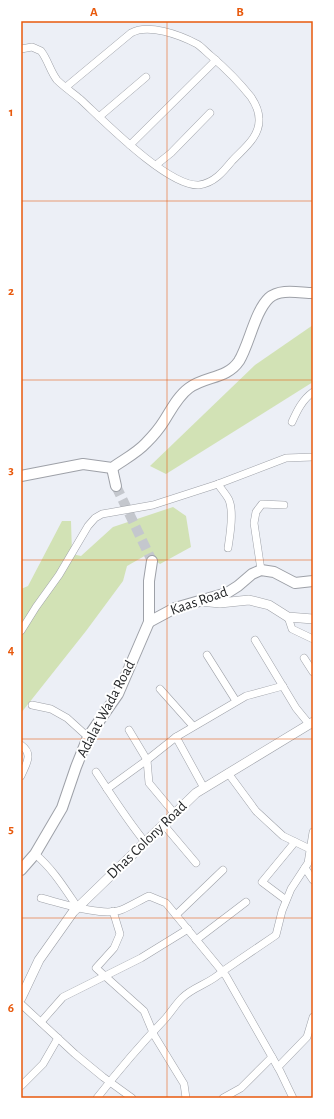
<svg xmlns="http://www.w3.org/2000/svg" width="334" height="1119" font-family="'Alegreya Sans',sans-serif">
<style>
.green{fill:#d2e2b5}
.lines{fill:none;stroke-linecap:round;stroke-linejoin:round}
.secondary-tunnel{stroke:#c4c7cd;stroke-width:10;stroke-dasharray:10 5;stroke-linecap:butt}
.minor-casing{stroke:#9ea1a8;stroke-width:8}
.tertiary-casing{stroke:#9ea1a8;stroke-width:10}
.secondary-casing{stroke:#9ea1a8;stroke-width:12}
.minor{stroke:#fff;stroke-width:7}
.tertiary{stroke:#fff;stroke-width:9}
.secondary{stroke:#fff;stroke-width:10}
.grid{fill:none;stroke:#e8590c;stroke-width:1;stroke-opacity:0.55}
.labels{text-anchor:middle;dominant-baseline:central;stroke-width:4;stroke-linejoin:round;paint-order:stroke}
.street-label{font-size:15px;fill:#252729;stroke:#fff}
.neatline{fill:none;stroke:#e8590c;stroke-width:1.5}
.grid-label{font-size:13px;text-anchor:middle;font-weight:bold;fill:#e8590c}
</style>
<rect width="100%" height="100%" fill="#eceff6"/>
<g class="green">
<polygon points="313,325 313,382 166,474 150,466 255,365"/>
<polygon points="173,507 186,516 191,547 160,564 148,554 127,566 123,581 86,631 21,713 21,589 28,586 62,521 71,521 72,554 81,556 113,527"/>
</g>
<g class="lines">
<polyline class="secondary-tunnel" points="116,486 152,561"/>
<defs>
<g id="minor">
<path d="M21,49L32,47L41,51C48,60 50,71 57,80C64,87 73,93 80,99C103,120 168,187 199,185C214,183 223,172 232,161C243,149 260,137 259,119C259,112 255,103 251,97C239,82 225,68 211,56C206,52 202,47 197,44C180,35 148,23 131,33L66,87"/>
<polyline points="99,117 146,77"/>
<polyline points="130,145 216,60"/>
<polyline points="156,165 171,153 210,113"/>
<path d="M292,422C297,411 302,400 313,392"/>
<path d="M218,484C221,489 226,494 229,500C234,512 230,535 228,548"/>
<polyline points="261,570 254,523 256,512 262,504 284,505"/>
<polyline points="288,617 292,629 313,639"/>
<polyline points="21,631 36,607 59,575 88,526 95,518 102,514 153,505 218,484 286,458 313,457"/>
<polyline points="255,640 296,708 309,724"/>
<polyline points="207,655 236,701"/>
<polyline points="304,658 313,672"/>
<polyline points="160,689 193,726"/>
<polyline points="32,705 51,709 67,718 88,737"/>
<polyline points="129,730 147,760 149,783 174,813"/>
<path d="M21,745C34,754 26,764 21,776"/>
<path d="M96,772C112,796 127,820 145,842"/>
<polyline points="228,773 256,811 283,836 310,849"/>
<polyline points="204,788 176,737 246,696 283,686"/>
<polyline points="107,789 147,760 176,737"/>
<polyline points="163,824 196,863"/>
<path d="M35,854C53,869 65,889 78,908"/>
<polyline points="305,868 313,880"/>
<path d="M41,898C61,903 102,917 121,910C131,906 140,900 149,896L166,903L226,976L280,1071L293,1098"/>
<polyline points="286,900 262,882 295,842"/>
<polyline points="113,911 120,934 114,948 96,968 144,1011 154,1035 184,1084 186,1098"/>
<polyline points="176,915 223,870"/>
<polyline points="196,940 246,902"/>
<polyline points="21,1004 75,1054 103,1077 132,1098"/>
<polyline points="41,1022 63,997 141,958 188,929"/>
<polyline points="278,1067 307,1037 313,1017"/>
<polyline points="21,1086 43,1064 58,1038"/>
<path d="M97,1098C118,1071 141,1044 165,1019C171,1012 176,1004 182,998C194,986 210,984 223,971L276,935L282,911L291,889L308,863L313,832"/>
<polyline points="223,1098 241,1088 272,1057"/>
</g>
<g id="tertiary">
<polyline points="200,601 220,603 249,600 269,605 288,617 313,619"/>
<polyline points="21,998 39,960 73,912 196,793 313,722"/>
</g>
<g id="secondary">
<polyline points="112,468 116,486"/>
<path d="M21,476L83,464L112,468C123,460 137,453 146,443C153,436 159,429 164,421C171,410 178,396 189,388C205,376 227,379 239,361C249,345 255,311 269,298C280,288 300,293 313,293"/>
<polyline points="149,622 175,608 227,593 238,586 252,574 261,570 274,572 295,583 313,581"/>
<polyline points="21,870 35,854 62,808 76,767 88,737 118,694 149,622 149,581 152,561"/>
</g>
</defs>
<use href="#minor" class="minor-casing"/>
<use href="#tertiary" class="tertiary-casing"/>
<use href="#secondary" class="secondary-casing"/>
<use href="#minor" class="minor"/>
<use href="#tertiary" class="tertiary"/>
<use href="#secondary" class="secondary"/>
</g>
<path class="grid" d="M167,21V1098M21,201H313M21,380H313M21,560H313M21,739H313M21,918H313"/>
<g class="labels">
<g class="street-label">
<text transform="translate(199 601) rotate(-19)">Kaas Road</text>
<text transform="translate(106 709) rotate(-62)">Adalat Wada Road</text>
<text transform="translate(147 840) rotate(-44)">Dhas Colony Road</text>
</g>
</g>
<rect width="334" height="1119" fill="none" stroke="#ffffff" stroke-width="44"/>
<rect x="22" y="22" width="290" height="1075" class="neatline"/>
<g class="grid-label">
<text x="94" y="16">A</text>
<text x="240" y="16">B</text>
<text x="11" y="116">1</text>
<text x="11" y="295">2</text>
<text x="11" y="474">3</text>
<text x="11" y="654">4</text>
<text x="11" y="833">5</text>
<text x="11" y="1012">6</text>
</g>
</svg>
